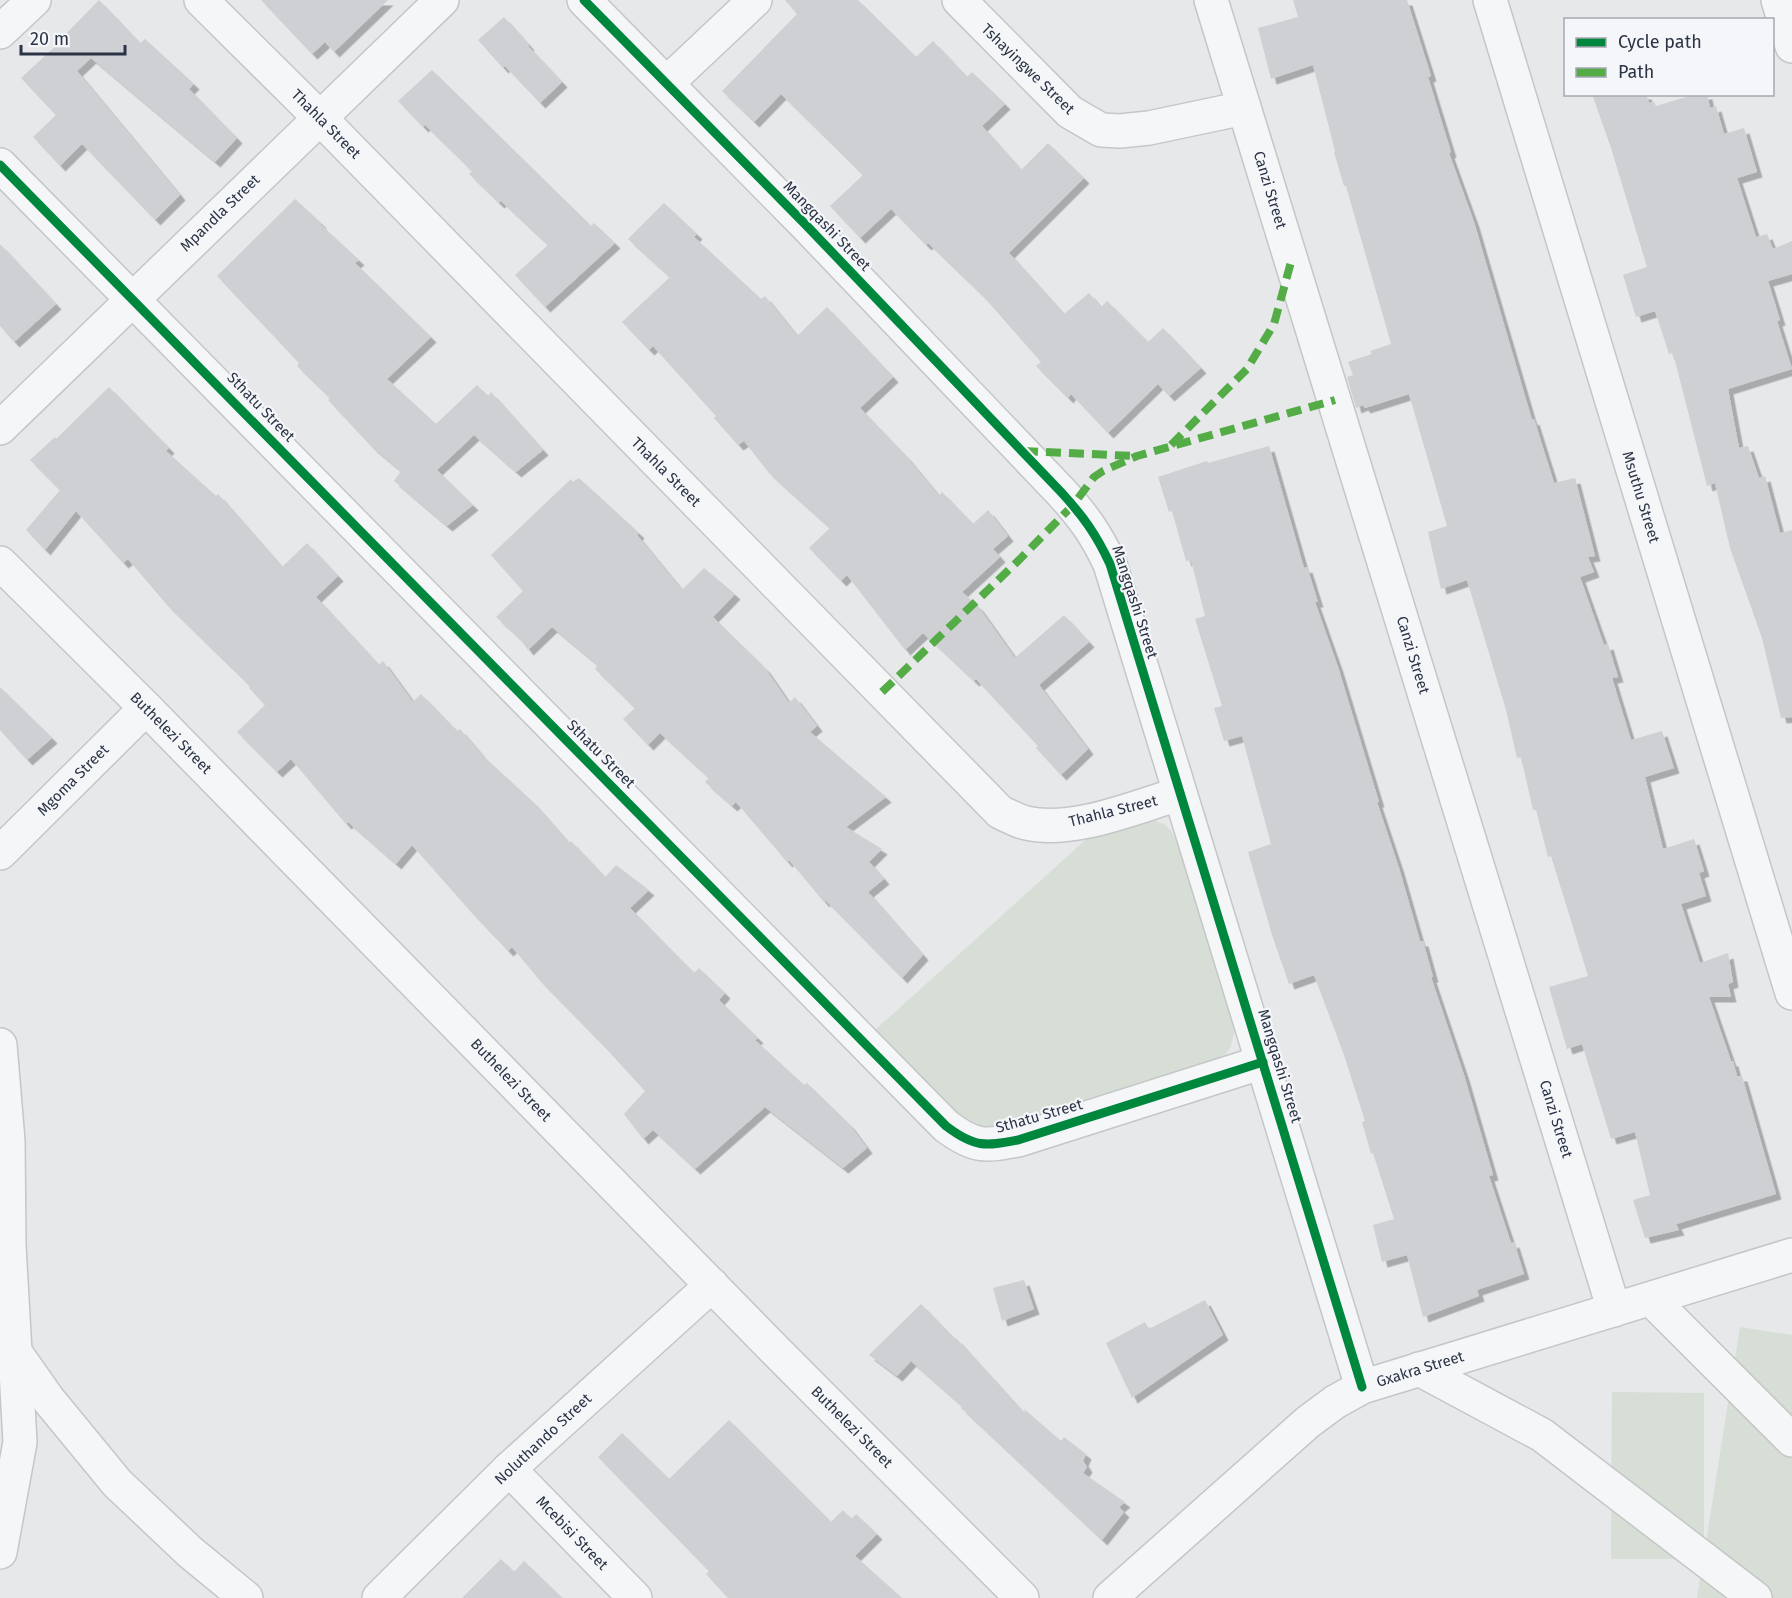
<svg xmlns="http://www.w3.org/2000/svg" width="1792" height="1598" font-family="'Fira Sans',sans-serif">
<style>
.green{fill:#d6ded6}
.building{fill:#ced0d3;filter:url(#shadow)}
.lines{fill:none;stroke-linecap:round;stroke-linejoin:round}
.minor-casing{stroke:#c4c6c8;stroke-width:36}
.minor{stroke:#f5f6f7;stroke-width:33}
.quiet{stroke:#54ac47;stroke-width:8;stroke-dasharray:15 8;stroke-linecap:butt}
.cycleway-casing{stroke:#f4f6f9;stroke-width:13}
.cycleway{stroke:#00873e;stroke-width:9}
.labels{text-anchor:middle;dominant-baseline:central;stroke-width:4.5;stroke-linejoin:round;paint-order:stroke}
.street-label{font-size:15px;fill:#2b3445;stroke:#f4f6f9}
</style>
<defs>
<filter id="shadow"><feDropShadow dx="5.5" dy="5.5" stdDeviation="0" flood-color="#0004"/></filter>
</defs>
<rect width="100%" height="100%" fill="#e6e8ea"/>
<g class="green">
<path d="M1146,818C1164,823 1170,825 1177,843L1235,1029L1231,1046L1223,1058L1000,1131L978,1133L950,1116L874,1031L1091,835Z"/>
<polygon points="1740,1327 1792,1335 1792,1598 1697,1598 1703,1559 1611,1559 1612,1392 1704,1393 1704,1555"/>
</g>
<g class="building">
<polygon points="99,0 140,43 145,39 194,84 189,89 237,138 215,162 91,58 77,71 180,195 155,220 82,144 60,166 33,137 56,115 21,78 61,41 60,40"/>
<polygon points="261,0 388,0 334,52 325,42 312,54"/>
<polygon points="785,0 858,0 916,57 933,41 967,77 972,72 1005,104 982,126 1021,170 1048,143 1084,178 1009,253 1064,314 1089,293 1101,307 1107,301 1148,342 1163,328 1201,368 1169,396 1158,384 1108,433 1071,394 1068,398 1036,366 1041,362 983,296 928,243 926,245 891,209 860,238 830,206 863,175 781,94 754,122 722,91 797,14"/>
<polygon points="1293,0 1407,0 1431,76 1428,77 1451,152 1449,153 1474,222 1532,420 1534,419 1554,483 1575,478 1595,556 1588,557 1594,572 1580,577 1604,645 1608,644 1618,677 1612,678 1631,740 1662,731 1674,768 1645,777 1663,849 1694,839 1704,871 1699,873 1706,896 1681,904 1700,963 1728,953 1733,982 1728,984 1731,997 1709,997 1731,1061 1733,1061 1737,1076 1742,1076 1776,1194 1676,1224 1679,1230 1645,1238 1633,1200 1650,1195 1635,1132 1611,1139 1582,1044 1567,1049 1549,987 1588,976 1551,856 1548,857 1536,810 1533,810 1521,757 1517,758 1506,710 1467,580 1441,589 1428,532 1447,526 1409,394 1365,408 1363,405 1356,408 1347,377 1353,375 1348,362 1372,354 1370,351 1391,344 1346,186 1344,186 1334,152 1335,151 1313,65 1271,79 1258,28 1298,17"/>
<polygon points="504,17 529,45 528,46 562,82 540,103 505,66 503,68 478,40"/>
<polygon points="432,70 591,226 594,223 615,243 545,307 515,275 548,245 501,201 499,203 469,174 472,171 425,125 423,127 398,101"/>
<polygon points="1592,94 1646,94 1649,103 1654,102 1656,106 1696,94 1707,94 1710,108 1716,106 1724,134 1744,128 1757,172 1737,178 1756,237 1767,234 1773,249 1792,241 1792,274 1768,281 1780,320 1777,321 1792,369 1728,389 1739,448 1748,446 1759,478 1765,476 1780,533 1792,530 1792,717 1781,718 1762,638 1730,548 1715,483 1707,486 1673,353 1669,354 1655,311 1636,317 1623,275 1647,267 1611,148"/>
<polygon points="295,199 321,223 320,224 359,260 355,263 431,337 387,379 436,424 477,385 488,396 491,392 543,450 516,472 474,435 437,470 473,505 447,526 394,481 401,471 372,447 328,400 330,398 297,366 299,363 271,333 217,276"/>
<polygon points="664,203 697,234 694,237 761,299 765,296 797,336 827,307 893,377 860,408 906,456 939,496 942,492 973,524 988,510 1008,536 993,549 1000,557 962,592 978,606 1015,658 1064,615 1089,642 1039,685 1088,749 1061,775 1036,748 1038,746 976,679 974,681 923,633 905,650 847,575 841,581 809,548 830,528 769,473 744,441 738,445 714,418 716,416 653,346 649,350 622,322 670,277 628,239"/>
<polygon points="0,244 56,304 14,342 0,326"/>
<polygon points="109,387 169,448 166,451 216,496 218,494 282,567 307,543 338,576 316,597 379,665 383,661 413,702 421,694 457,731 460,729 483,756 533,802 569,843 571,841 605,877 616,865 649,890 630,908 694,973 699,968 725,993 719,1000 758,1038 755,1040 804,1085 807,1083 849,1124 867,1148 843,1168 765,1107 695,1169 653,1130 643,1139 624,1114 645,1091 603,1045 542,983 512,947 508,951 472,913 412,845 396,864 348,822 346,824 291,759 277,772 237,732 265,705 249,688 250,686 168,606 128,559 123,563 76,511 45,550 26,530 60,490 30,460 55,437 56,439"/>
<polygon points="1269,446 1304,568 1307,567 1318,602 1315,602 1338,667 1379,802 1377,802 1399,868 1420,941 1423,941 1433,977 1431,977 1464,1075 1493,1175 1489,1176 1511,1243 1514,1242 1524,1274 1477,1290 1479,1296 1423,1317 1407,1255 1382,1262 1373,1225 1394,1219 1373,1153 1371,1154 1362,1122 1365,1121 1344,1055 1314,975 1289,984 1272,935 1248,852 1271,844 1242,736 1224,741 1214,708 1222,706 1195,619 1205,616 1191,560 1186,561 1172,511 1169,512 1158,477 1207,461 1208,463"/>
<polygon points="579,478 639,533 637,535 682,590 704,568 735,594 713,617 765,668 789,703 795,697 817,726 810,732 886,797 846,827 882,849 869,862 884,879 868,892 923,955 902,978 825,900 824,902 789,860 787,862 736,802 732,806 705,782 709,778 660,733 648,745 623,719 635,708 595,669 598,665 552,627 528,650 520,639 496,617 523,591 491,555 571,479 573,482"/>
<polygon points="0,687 52,738 27,760 0,730"/>
<polygon points="1024,1280 1034,1309 1002,1321 993,1288"/>
<polygon points="1205,1300 1223,1335 1132,1398 1106,1343 1145,1322 1149,1329"/>
<polygon points="921,1304 955,1339 956,1338 1025,1414 1024,1409 1061,1441 1064,1437 1086,1454 1083,1461 1087,1467 1083,1473 1125,1502 1119,1507 1124,1512 1102,1540 961,1408 962,1406 911,1361 897,1376 869,1355"/>
<polygon points="729,1420 831,1522 843,1510 851,1519 856,1514 877,1534 855,1556 902,1598 728,1598 706,1574 709,1571 598,1457 622,1433 669,1479"/>
<polygon points="501,1559 514,1572 524,1561 562,1598 462,1598"/>
</g>
<g class="lines">
<defs>
<g id="minor">
<path d="M201,0L319,117L1000,812C1009,816 1017,821 1026,823C1073,834 1135,807 1179,794"/>
<path d="M584,0L805,224L1061,492C1083,516 1096,534 1110,564L1362,1387"/>
<polyline points="959,0 1070,112 1101,130 1120,131 1149,128 1244,108"/>
<polyline points="1211,0 1614,1310"/>
<polyline points="1490,0 1792,993"/>
<polyline points="1778,0 1792,46"/>
<polyline points="0,32 34,0"/>
<polyline points="667,83 755,0"/>
<path d="M0,165L946,1126C975,1148 985,1146 1018,1140L1263,1062"/>
<polyline points="0,428 442,0"/>
<polyline points="0,563 146,708 773,1348 1022,1598"/>
<polyline points="0,853 146,708"/>
<polyline points="0,1045 8,1141 9,1245 20,1442 0,1552"/>
<polyline points="1651,1299 1792,1440"/>
<polyline points="15,1352 48,1399 117,1483 190,1552 246,1598"/>
<polyline points="1419,1369 1542,1435 1755,1598"/>
<polyline points="509,1469 635,1598"/>
<polyline points="379,1598 509,1469 712,1285"/>
<polyline points="1110,1598 1308,1422 1335,1402 1362,1387 1792,1255"/>
</g>
</defs>
<use href="#minor" class="minor-casing"/>
<use href="#minor" class="minor"/>
<g class="quiet">
<polyline points="1171,445 1247,369 1274,324 1291,262"/>
<polyline points="1023,451 1134,456"/>
<polyline points="882,692 1019,560 1073,505 1094,477 1103,471 1137,456 1335,400"/>
</g>
<defs>
<g id="cycleway">
<path d="M584,0L805,224L1061,492C1083,516 1096,534 1110,564L1362,1387"/>
<path d="M0,165L946,1126C975,1148 985,1146 1018,1140L1263,1062"/>
</g>
</defs>
<use href="#cycleway" class="cycleway-casing"/>
<use href="#cycleway" class="cycleway"/>
</g>
<g class="labels">
<g class="street-label">
<text transform="translate(1028 69) rotate(44)">Tshayingwe Street</text>
<text transform="translate(326 124) rotate(45)">Thahla Street</text>
<text transform="translate(1270 190) rotate(73)">Canzi Street</text>
<text transform="translate(220 213) rotate(-44)">Mpandla Street</text>
<text transform="translate(827 226) rotate(46)">Mangqashi Street</text>
<text transform="translate(261 407) rotate(46)">Sthatu Street</text>
<text transform="translate(666 472) rotate(45)">Thahla Street</text>
<text transform="translate(1641 497) rotate(73)">Msuthu Street</text>
<text transform="translate(1135 602) rotate(72)">Mangqashi Street</text>
<text transform="translate(1413 655) rotate(73)">Canzi Street</text>
<text transform="translate(171 733) rotate(45)">Buthelezi Street</text>
<text transform="translate(601 754) rotate(45)">Sthatu Street</text>
<text transform="translate(73 780) rotate(-45)">Mgoma Street</text>
<text transform="translate(1113 811) rotate(-14)">Thahla Street</text>
<text transform="translate(1280 1066) rotate(73)">Mangqashi Street</text>
<text transform="translate(511 1080) rotate(46)">Buthelezi Street</text>
<text transform="translate(1039 1116) rotate(-16)">Sthatu Street</text>
<text transform="translate(1556 1119) rotate(73)">Canzi Street</text>
<text transform="translate(1420 1369) rotate(-17)">Gxakra Street</text>
<text transform="translate(852 1427) rotate(45)">Buthelezi Street</text>
<text transform="translate(543 1439) rotate(-43)">Noluthando Street</text>
<text transform="translate(572 1533) rotate(46)">Mcebisi Street</text>
</g>
</g>
<rect x="1564" y="18" width="210" height="78" fill="#f4f6f9" stroke="#a4a8b1" stroke-width="1.5"/>
<rect x="1576" y="38" width="30" height="9" fill="#00873e" stroke="#a4a8b1" stroke-width="1.5"/>
<text x="1618" y="48" font-size="18" fill="#2b3445">Cycle path</text>
<rect x="1576" y="68" width="30" height="9" fill="#54ac47" stroke="#a4a8b1" stroke-width="1.5"/>
<text x="1618" y="78" font-size="18" fill="#2b3445">Path</text>
<path d="M21 45v9h104v-9" fill="none" stroke="#2b3445" stroke-width="3"/>
<text x="30" y="45" font-size="18" fill="#2b3445" stroke="#f4f6f9" stroke-width="4.5" paint-order="stroke">20 m</text>
</svg>
